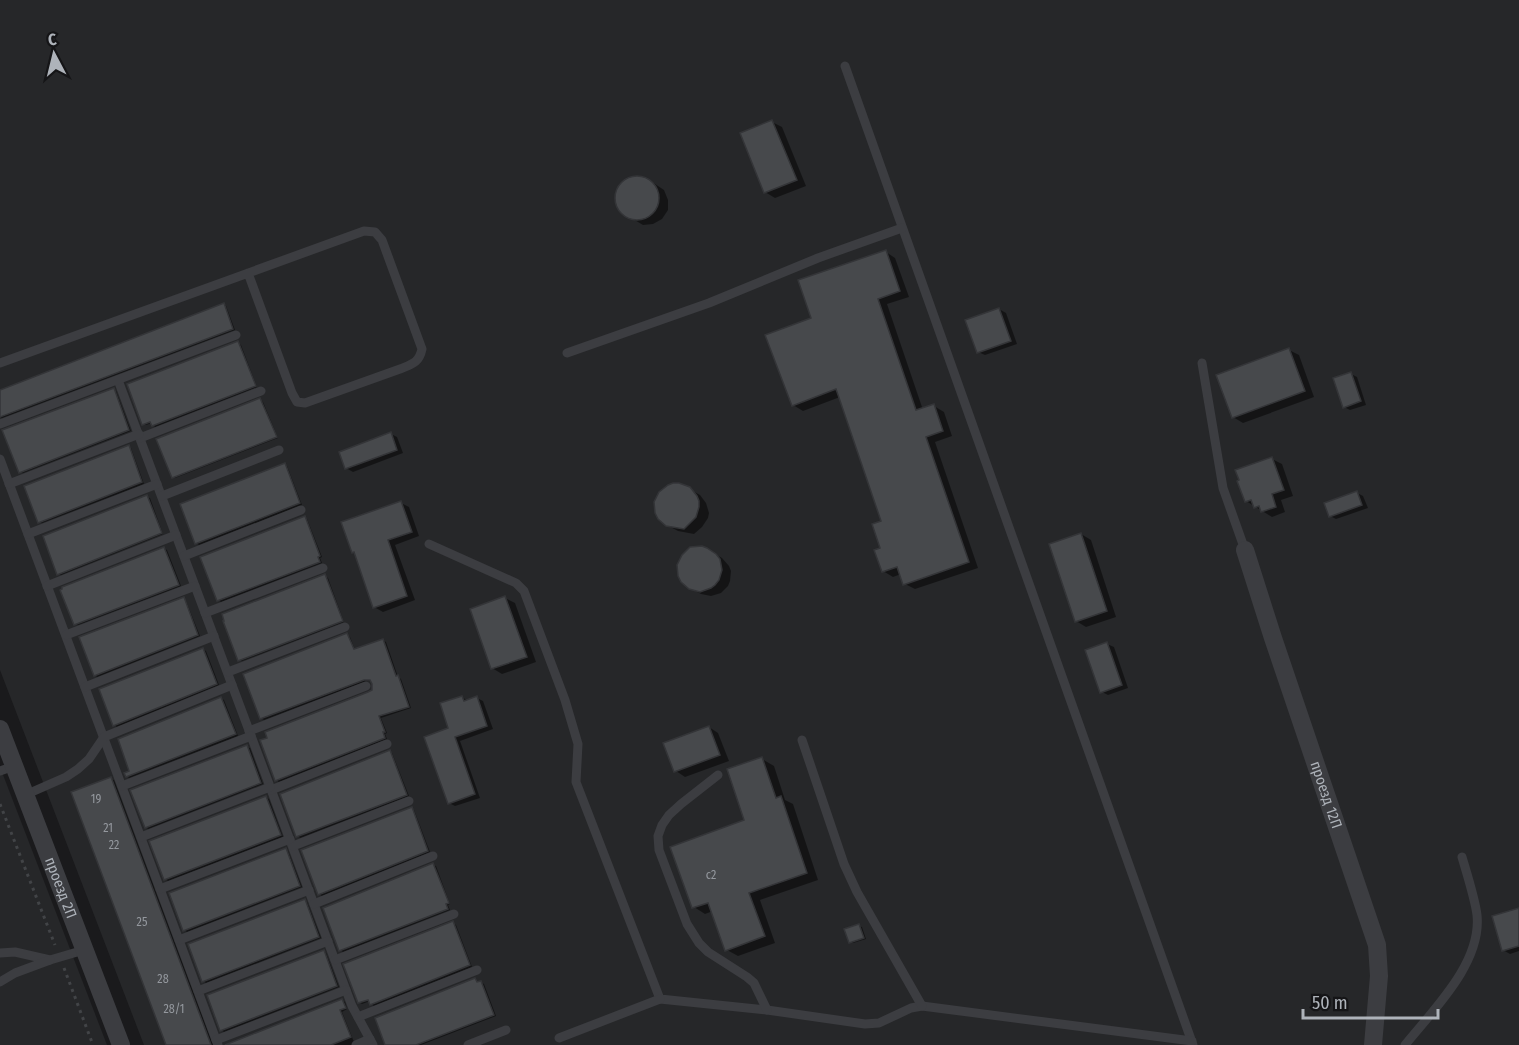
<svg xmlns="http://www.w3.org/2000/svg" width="1519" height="1045" font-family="'Fira Sans Condensed',sans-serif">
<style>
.built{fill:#262729}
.shadow{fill:#0007}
.building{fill:#47494c;stroke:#343538;stroke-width:1.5}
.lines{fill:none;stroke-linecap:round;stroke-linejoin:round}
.path{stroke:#424447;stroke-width:3;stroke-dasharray:3 4.5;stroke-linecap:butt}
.lane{stroke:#3c3d41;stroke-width:9}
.street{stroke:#3c3d41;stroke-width:18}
.labels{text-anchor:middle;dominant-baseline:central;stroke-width:5;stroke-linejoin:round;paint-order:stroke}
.number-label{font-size:12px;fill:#94989e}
.street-label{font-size:15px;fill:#aeb3ba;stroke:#151517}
</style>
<rect width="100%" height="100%" fill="#1a1a1c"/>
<g class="built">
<polygon points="0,0 1519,0 1519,1045 144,1045 0,670"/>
<polygon points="0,767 107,1045 0,1045"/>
</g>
<g class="shadow">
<polygon points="772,122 782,127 806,186 775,198 765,192"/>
<polygon points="634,177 644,178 655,184 664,190 668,200 668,210 662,219 653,224 643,225 623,213 619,209 616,200 617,189 624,181"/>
<polygon points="886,252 895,258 909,297 887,304 923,410 934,406 944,412 952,436 935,442 978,568 915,589 905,584 901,574 893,577 883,571 882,549 883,522 840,397 803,411 793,405 813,319"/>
<polygon points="224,304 226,306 235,330 2,418 0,417 0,391"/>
<polygon points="999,309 1006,313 1017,344 985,355 978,352"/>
<polygon points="238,343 241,345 257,387 155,427 152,423 146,425 143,424"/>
<polygon points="1289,350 1299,355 1314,397 1243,423 1233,417"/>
<polygon points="1351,374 1357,377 1366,405 1350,410 1344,407"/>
<polygon points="114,390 116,391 131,431 23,473 20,472"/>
<polygon points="260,400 263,402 278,438 175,478 173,477"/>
<polygon points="391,434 397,437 403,453 353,472 346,468"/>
<polygon points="128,447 131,448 144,484 42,523 39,522"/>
<polygon points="1272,459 1282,464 1293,496 1281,500 1285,512 1272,517 1246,501"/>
<polygon points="284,464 287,466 302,505 199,545 196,543"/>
<polygon points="689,489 700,495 706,503 709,513 708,518 702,527 694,534 678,531 667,525"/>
<polygon points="1357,493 1363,496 1368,508 1336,519 1330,516"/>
<polygon points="147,497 150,498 163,534 61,575 58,574"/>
<polygon points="401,503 409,507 419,536 395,545 415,600 383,612 374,607 356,554 353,552"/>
<polygon points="304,517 307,519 322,557 320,558 322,563 221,602 218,600"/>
<polygon points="1081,534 1091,540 1116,617 1086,627 1076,621"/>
<polygon points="164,548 167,550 181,586 78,625 75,624"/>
<polygon points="711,552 722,558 729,566 731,571 730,581 728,586 721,593 711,596 701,594 690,588"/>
<polygon points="325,576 328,578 344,622 242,661 239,660"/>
<polygon points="505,598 515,603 536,662 502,674 492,668"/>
<polygon points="184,599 186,601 200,636 97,677 95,675"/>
<polygon points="347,635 350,637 355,650 383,640 386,642 398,677 401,679 411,708 381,718 387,733 385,734 387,739 279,782 276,780 373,691 372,681 367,681 264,720 261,718"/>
<polygon points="1107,644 1114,647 1128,688 1108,695 1102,692"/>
<polygon points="203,649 206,651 219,685 117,727 114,725"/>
<polygon points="462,697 468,701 477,698 483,701 493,729 460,741 480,798 455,806 449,803 450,729"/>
<polygon points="221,698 224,700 238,736 129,778 127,776"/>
<polygon points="709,727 718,733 729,761 685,777 676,771"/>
<polygon points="247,747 250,748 263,784 148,829 146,827"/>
<polygon points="390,752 392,753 409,796 300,838 298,836 282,795"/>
<polygon points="762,759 774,766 785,800 793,804 818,880 760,900 775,943 738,956 727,950 713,911 705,914 694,907 746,821"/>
<polygon points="111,779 114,780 213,1045 168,1045"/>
<polygon points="266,797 269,799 283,837 168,881 165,879"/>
<polygon points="412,809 414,810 430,852 322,896 319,894"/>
<polygon points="286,850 288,851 302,887 187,932 184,930"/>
<polygon points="433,865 436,866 450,904 448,905 450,910 343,952 340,950"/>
<polygon points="305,901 307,902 321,938 206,983 203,981"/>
<polygon points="1519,910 1519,951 1510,954 1503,950"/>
<polygon points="453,923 456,925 472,967 374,1006 371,1004 370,1001 362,1004 359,1002"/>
<polygon points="859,926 862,927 866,939 853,943 850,942"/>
<polygon points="324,951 326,953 339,987 224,1032 221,1030"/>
<polygon points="475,980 479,983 481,982 484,984 496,1016 421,1045 387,1045"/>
<polygon points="342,1000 345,1002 347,1009 342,1012 354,1042 352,1045 226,1045"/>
</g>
<g class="building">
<polygon points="772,120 797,180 764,193 740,133"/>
<circle cx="637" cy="198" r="22"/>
<polygon points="886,250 900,291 878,299 916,410 934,404 943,431 926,437 969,562 903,585 897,567 882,572 874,550 880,548 872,524 881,521 836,389 792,406 765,335 811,318 798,280"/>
<polygon points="224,303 233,329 0,417 0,390"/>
<polygon points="999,308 1011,341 977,353 965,320"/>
<polygon points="238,341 256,386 152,426 150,422 142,425 127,384"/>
<polygon points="1289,348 1305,391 1232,418 1216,375"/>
<polygon points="1351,372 1361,401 1343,408 1333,378"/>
<polygon points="114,388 129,430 19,473 2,430"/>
<polygon points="260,398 277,437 172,478 156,439"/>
<polygon points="391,432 397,450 345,469 339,452"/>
<polygon points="129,445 142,482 38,523 24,486"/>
<polygon points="1272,457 1284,490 1272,494 1276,507 1261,512 1259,506 1254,508 1251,500 1245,502 1237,481 1239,480 1235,470"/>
<polygon points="285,463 300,503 195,544 180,504"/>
<polygon points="673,483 679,483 690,487 697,496 699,501 699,507 696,517 684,529 666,526 658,519 655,513 654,502 659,492 668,485"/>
<polygon points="1357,491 1362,505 1329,517 1324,503"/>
<polygon points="147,495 162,533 57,575 43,536"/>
<polygon points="401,501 412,532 388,540 407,596 373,608 354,552 352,553 341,522"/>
<polygon points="305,516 320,556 318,557 320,562 217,601 200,557"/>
<polygon points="1081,533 1107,611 1075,622 1049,544"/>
<polygon points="702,546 707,548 716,554 720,559 722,570 719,580 715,585 711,588 700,592 689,589 681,582 678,576 677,565 682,555 690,547"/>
<polygon points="164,547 179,585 74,625 60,590 62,589 62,587"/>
<polygon points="325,574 343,621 238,661 223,621 224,621 222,614"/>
<polygon points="505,596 527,657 491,669 470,609"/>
<polygon points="184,597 198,635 94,676 79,637"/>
<polygon points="347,633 354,649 383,639 396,676 398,675 409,707 379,716 385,732 383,732 385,738 275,781 260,740 267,738 265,732 368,692 372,690 372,684 370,680 364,680 260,719 243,674"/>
<polygon points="1107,642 1122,685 1100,693 1085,650"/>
<polygon points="203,648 217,684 113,726 99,689"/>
<polygon points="462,696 464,701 477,696 487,726 455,737 475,794 448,804 424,737 448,728 440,703"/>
<polygon points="221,697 236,734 126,777 124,773 129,771 118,739"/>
<polygon points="709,726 720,755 674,772 663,743"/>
<polygon points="247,745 261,783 145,828 130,790"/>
<polygon points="390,750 407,795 296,837 280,794"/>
<polygon points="762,757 776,798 781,796 807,873 749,893 765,936 725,951 708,903 692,908 670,847 744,820 727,769"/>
<polygon points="111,777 210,1042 211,1045 166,1045 71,792"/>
<polygon points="266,796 281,835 164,880 149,841"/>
<polygon points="412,807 428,851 318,895 301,850"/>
<polygon points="286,848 300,886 183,931 169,893"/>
<polygon points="433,863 449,903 446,904 448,909 339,951 323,908"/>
<polygon points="305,899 319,937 202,982 188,944"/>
<polygon points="1519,908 1519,946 1502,951 1492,916"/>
<polygon points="453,921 470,965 370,1005 368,1000 358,1003 343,964"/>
<polygon points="859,924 864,938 849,943 844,929"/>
<polygon points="324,950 337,986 220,1031 207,995"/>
<polygon points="475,978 477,982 481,981 494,1015 416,1045 385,1045 375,1018"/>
<polygon points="342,999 346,1008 340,1010 351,1037 331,1045 225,1045"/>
</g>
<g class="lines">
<g class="path">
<polyline points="0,804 55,945"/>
<polyline points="64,968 93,1045"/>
</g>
<g class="lane">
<polyline points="845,66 1193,1045"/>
<polyline points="567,353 709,303 818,258 902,228"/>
<path d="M0,363L364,231L375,232L382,240L422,349C419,363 412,364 400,369L305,403L297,402L292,393L248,273"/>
<polyline points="1202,363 1223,488 1245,550"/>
<polyline points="118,380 352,1006 373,1045"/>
<polyline points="0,424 236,335"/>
<polyline points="140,438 261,391"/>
<polyline points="0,459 218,1045"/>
<polyline points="9,484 139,434"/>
<polyline points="162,496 279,450"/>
<polyline points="28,534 157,484"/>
<polyline points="429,544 516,583 524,591 565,700 578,744 576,782 660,999 767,1010 865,1024 879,1023 911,1008 922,1006 1192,1041"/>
<polyline points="184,556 301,510"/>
<polyline points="47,586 176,535"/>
<polyline points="205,613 323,568"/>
<polyline points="66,635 195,586"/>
<polyline points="228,672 345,627"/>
<polyline points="85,687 214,636"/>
<polyline points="249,731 366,686"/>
<polyline points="802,740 844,864 857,892 922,1006"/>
<polyline points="0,771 14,766"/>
<polyline points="718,775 681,804 669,815 662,825 658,836 659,850 687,924 699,943 708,952 747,977 754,983 767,1010"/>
<polyline points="122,786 251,736"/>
<polyline points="271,790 387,744"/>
<polyline points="25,795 66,777 78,769 89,759 104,737 232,685"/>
<polyline points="141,837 270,787"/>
<polyline points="293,846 409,801"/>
<polyline points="160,889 290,839"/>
<polyline points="314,904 433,856"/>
<polyline points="179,940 309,890"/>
<polyline points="0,953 15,952 50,960 84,950"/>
<polyline points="335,960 454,914"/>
<polyline points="0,982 15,973 50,960"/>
<polyline points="198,991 328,941"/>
<polyline points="358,1017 477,970"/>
<polyline points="559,1038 660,999"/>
<polyline points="216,1040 346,990"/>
<polyline points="356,1045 370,1039"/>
<polyline points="468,1045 506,1030"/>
<path d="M1405,1045C1433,1010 1482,963 1477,915C1475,899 1467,874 1462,857"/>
</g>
<g class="street">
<path id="s1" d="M1245,550L1273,638L1377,945L1379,976L1373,1045"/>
<path id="s2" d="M0,729L121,1045"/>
</g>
</g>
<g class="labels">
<g class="number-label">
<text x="96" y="799">19</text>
<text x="108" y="828">21</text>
<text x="114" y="845">22</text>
<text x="711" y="875">с2</text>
<text x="142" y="922">25</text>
<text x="163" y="979">28</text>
<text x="174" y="1009">28/1</text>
</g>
<g class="street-label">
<text stroke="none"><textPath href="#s1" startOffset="258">проезд 12П</textPath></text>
<text stroke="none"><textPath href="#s2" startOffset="170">проезд 2П</textPath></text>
</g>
</g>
<g transform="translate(54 54) rotate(353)" stroke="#151517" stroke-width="4.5" paint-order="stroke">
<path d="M0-4.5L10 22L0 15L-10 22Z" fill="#aeb3ba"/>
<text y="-9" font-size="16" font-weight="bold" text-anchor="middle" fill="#aeb3ba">С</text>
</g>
<path d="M1303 1009v9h135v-9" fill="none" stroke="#aeb3ba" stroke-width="3"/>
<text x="1312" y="1009" font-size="18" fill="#aeb3ba" stroke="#151517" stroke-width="4.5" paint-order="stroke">50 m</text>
</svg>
